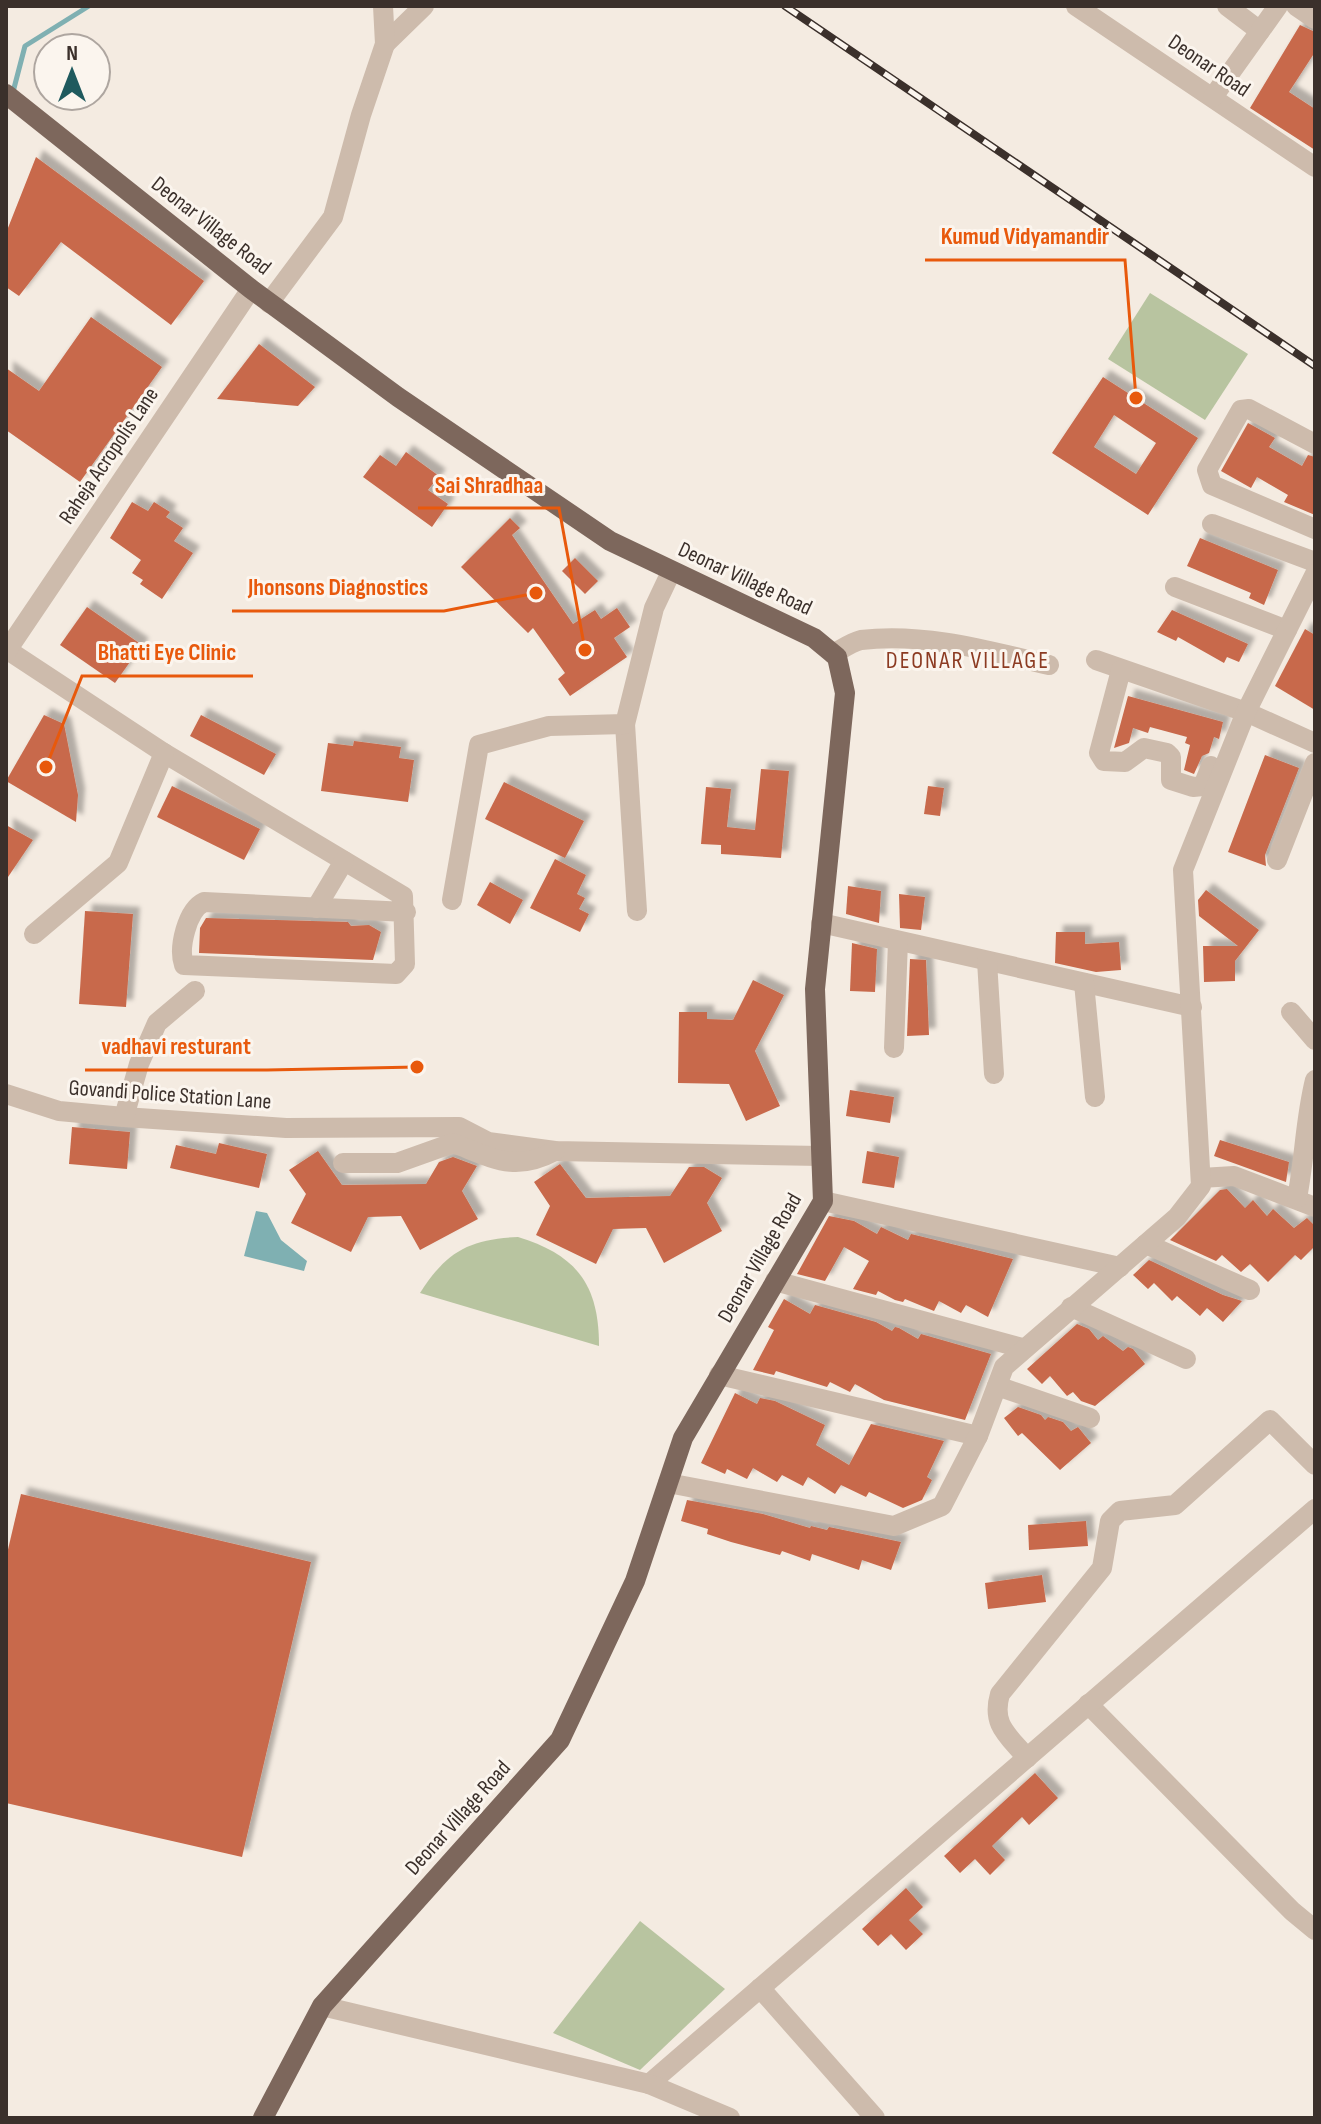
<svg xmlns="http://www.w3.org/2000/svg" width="1321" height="2124" font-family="'Sofia Sans Condensed',sans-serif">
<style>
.green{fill:#b8c4a0}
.water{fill:#7fb0b2}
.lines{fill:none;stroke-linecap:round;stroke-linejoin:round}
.stream{stroke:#7fb0b2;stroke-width:5}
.building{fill:#c8694b;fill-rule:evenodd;filter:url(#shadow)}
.minor{stroke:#cdbbac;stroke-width:20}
.major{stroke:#7d675c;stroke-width:20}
.rail-casing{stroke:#3b302b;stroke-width:8}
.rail{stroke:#fbf5ee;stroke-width:5;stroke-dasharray:15;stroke-linecap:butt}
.labels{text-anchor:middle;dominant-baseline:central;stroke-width:6;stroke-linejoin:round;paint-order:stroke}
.street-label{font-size:22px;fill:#3b302b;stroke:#fbf5ee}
.neighbourhood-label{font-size:24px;letter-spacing:2px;fill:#8c3b22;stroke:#fbf5ee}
.leader{fill:none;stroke:#e8590c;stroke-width:3}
.callout-dot{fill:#e8590c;stroke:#fbf5ee;stroke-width:3}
.callout-label{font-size:24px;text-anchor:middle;font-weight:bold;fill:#e8590c;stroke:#fbf5ee;stroke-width:6;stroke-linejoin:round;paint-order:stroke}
</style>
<defs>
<filter id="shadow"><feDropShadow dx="7" dy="-7" stdDeviation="2" flood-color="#0004"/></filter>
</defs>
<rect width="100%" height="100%" fill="#f4ebe1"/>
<g class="green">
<polygon points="1150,293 1248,354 1205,420 1108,359"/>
<path d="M518,1237C577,1255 599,1285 599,1346L420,1293C446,1252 469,1239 518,1237Z"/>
<polygon points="640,1921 725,1989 640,2070 553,2033"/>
</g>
<polygon class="water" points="256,1211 267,1213 281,1240 307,1261 304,1271 244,1256"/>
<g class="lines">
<polyline class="stream" points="13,92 25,46 89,6"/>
</g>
<g class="building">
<polygon points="1300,25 1315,32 1315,52 1289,92 1315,109 1315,150 1250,108"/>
<polygon points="36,157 204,281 171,325 61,242 19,296 6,287 6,233"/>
<polygon points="91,317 162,367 80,482 6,430 6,368 39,391"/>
<polygon points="259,344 315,387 298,406 217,399"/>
<path d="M1103,377L1198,438L1148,515L1052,453ZM1114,415L1156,443L1136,474L1094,447Z"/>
<polygon points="1248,423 1275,438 1269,447 1302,466 1308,455 1315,457 1315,515 1284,502 1288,495 1257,477 1251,488 1221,471"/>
<polygon points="406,452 439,476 428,490 448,504 432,527 363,477 380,455 396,466"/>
<polygon points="132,502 148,511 154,502 170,512 166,517 183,528 174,541 193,553 162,599 140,584 143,580 132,573 141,560 110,538"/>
<polygon points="510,518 520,528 512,535 573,624 595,610 601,619 617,608 630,627 614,638 627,657 570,696 558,679 565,673 533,628 528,633 461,567"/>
<polygon points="1200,538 1278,570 1264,605 1249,598 1251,593 1187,566"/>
<polygon points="575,558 598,581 585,594 562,571"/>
<polygon points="87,607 142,645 115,683 60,645"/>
<polygon points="1172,610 1248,644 1239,662 1227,657 1224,663 1178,637 1176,641 1157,632"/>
<polygon points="1305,629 1315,635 1315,710 1275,686"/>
<polygon points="1128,696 1223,722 1219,739 1214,737 1209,753 1202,756 1194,774 1184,770 1190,745 1185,743 1187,737 1150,727 1148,733 1133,728 1129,743 1114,748"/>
<polygon points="44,715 64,724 78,795 76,822 6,781"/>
<polygon points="201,715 276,754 264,775 190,736"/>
<polygon points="354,741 401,747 399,758 414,760 408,802 321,791 328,743 353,746"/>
<polygon points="1265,755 1299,768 1265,855 1266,866 1228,852"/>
<polygon points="761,769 789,771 781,858 721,854 721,845 701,844 706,787 731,789 727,827 755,830"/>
<polygon points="504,782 584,821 565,858 485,819"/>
<polygon points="172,786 260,829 244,860 157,817"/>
<polygon points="928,786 944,788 940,816 924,814"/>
<polygon points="6,825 33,840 6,880"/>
<polygon points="555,859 586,875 577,894 585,898 579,909 589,914 580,932 530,908"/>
<polygon points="490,882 523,900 510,924 477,905"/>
<polygon points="848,886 881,891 879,923 846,914"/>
<polygon points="1206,890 1259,930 1235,961 1235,981 1204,982 1203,946 1238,946 1199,916 1198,900"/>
<polygon points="899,894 925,897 921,930 900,928"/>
<polygon points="85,911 133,914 126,1007 79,1004"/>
<polygon points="206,918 348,922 351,926 369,925 381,932 373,960 199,953 200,928"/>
<polygon points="1056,932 1085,932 1085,944 1119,942 1121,970 1096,972 1055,963"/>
<polygon points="852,943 877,949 875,992 850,991"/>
<polygon points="910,959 926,960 929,1035 907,1036"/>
<polygon points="753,980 784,995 755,1051 780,1106 746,1121 729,1084 678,1083 679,1012 707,1012 707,1019 733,1020"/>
<polygon points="850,1090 894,1097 890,1123 846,1116"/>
<polygon points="72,1127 130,1132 127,1169 69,1164"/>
<polygon points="1220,1140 1289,1162 1286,1182 1214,1156"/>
<polygon points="219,1143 267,1154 259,1188 170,1168 176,1145 216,1154"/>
<polygon points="318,1151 342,1185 426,1184 439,1162 453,1157 477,1166 462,1191 478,1219 420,1250 401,1216 368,1217 351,1252 291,1223 306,1194 289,1170"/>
<polygon points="867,1151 899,1157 894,1188 862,1183"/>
<polygon points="560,1164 586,1198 670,1196 689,1167 704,1167 722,1178 707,1203 722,1231 664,1263 646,1228 613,1229 596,1264 536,1235 550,1206 534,1182"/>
<polygon points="1227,1189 1245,1208 1253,1200 1267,1216 1273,1209 1294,1228 1307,1218 1315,1226 1315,1246 1301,1260 1295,1255 1268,1282 1250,1264 1241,1272 1222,1255 1216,1261 1170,1240 1220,1190"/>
<polygon points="829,1216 854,1221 877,1234 881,1227 908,1240 911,1234 1013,1259 988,1317 966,1305 961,1313 939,1301 934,1311 905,1299 903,1302 895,1300 878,1291 876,1295 853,1289 869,1261 844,1247 825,1281 797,1274"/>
<polygon points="1149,1260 1223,1295 1242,1301 1223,1322 1207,1308 1200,1316 1177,1296 1172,1301 1154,1283 1148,1289 1133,1275"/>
<polygon points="784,1299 810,1314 815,1305 876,1322 892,1331 895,1327 899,1328 918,1339 921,1334 991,1354 965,1420 884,1400 855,1384 850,1392 830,1382 827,1387 776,1371 774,1375 753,1370 774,1330 768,1327"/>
<polygon points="1077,1324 1089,1329 1098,1340 1103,1336 1123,1351 1128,1347 1133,1349 1145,1364 1095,1406 1081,1401 1073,1392 1067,1396 1050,1376 1042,1384 1027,1369"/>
<polygon points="735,1393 757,1404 760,1398 775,1401 825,1425 816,1445 849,1465 871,1424 944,1441 927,1477 932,1480 922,1500 903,1508 869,1492 866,1497 841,1485 835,1494 808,1477 803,1486 782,1475 777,1482 753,1468 747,1479 727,1469 725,1474 701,1463"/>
<polygon points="1018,1407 1041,1415 1045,1420 1048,1417 1063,1422 1071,1431 1078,1427 1091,1443 1060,1470 1022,1433 1018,1436 1004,1418"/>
<polygon points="21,1494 311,1562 242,1857 6,1803 6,1558"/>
<polygon points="687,1500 763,1514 810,1528 811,1526 827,1530 829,1527 901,1542 891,1570 862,1560 859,1570 812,1554 810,1561 782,1551 780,1555 731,1542 707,1534 708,1529 681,1521"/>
<polygon points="1086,1521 1088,1546 1029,1550 1028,1525"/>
<polygon points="1042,1575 1046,1602 988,1609 985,1583"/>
<polygon points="1035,1773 1058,1798 1029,1825 1022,1817 992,1846 1005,1860 990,1875 975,1859 960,1873 944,1856"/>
<polygon points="906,1888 923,1907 909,1920 923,1934 906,1950 891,1934 878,1946 862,1929"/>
</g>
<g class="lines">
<g class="minor">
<polyline points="1076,6 1315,167"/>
<polyline points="1227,6 1260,31"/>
<polyline points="1296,6 1315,19"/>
<polyline points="385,44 424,6"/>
<polyline points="1213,97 1278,6"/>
<polyline points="269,303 333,217 361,115 385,44 383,6"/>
<polyline points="1315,444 1249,409 1241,410 1207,470 1212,485 1315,529"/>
<polyline points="1212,524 1315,562"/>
<polyline points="1175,587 1287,630"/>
<path d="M6,649L164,753L403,896L405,964L396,974L184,965C178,948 187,910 204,902L406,912"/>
<polyline points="6,652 251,289"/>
<path d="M833,654C842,649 852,642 861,640C923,632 990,651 1049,665"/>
<polyline points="1096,660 1246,712 1315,743"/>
<polyline points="1121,670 1099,753 1104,761 1125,762 1144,748 1167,753 1171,757 1171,780 1193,787 1203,786 1211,766"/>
<polyline points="625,724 637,911"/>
<polyline points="1277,860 1315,763"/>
<polyline points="452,900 479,745 549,726 625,724 654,608 671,572"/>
<polyline points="316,908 344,861"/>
<polyline points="821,923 1192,1007"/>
<polyline points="34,934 118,863 164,753"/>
<polyline points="987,961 994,1074"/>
<polyline points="1084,983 1095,1097"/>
<polyline points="1291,1012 1315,1040"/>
<polyline points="894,1048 898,941"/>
<polyline points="6,1094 59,1111 124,1117 286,1128 459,1127 488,1142 555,1151 821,1156"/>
<polyline points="124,1117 139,1064 157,1023 195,991"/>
<path d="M343,1163H397L453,1143C493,1158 514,1173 555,1151"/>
<polyline points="1201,1178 1234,1176 1315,1207"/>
<path d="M1297,1198C1305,1157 1305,1120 1315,1080"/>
<polyline points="823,1201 1120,1267"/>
<polyline points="1146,1244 1250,1290"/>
<polyline points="775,1281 1022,1348"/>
<polyline points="1071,1307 1186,1359"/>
<polyline points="719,1375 978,1436"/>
<polyline points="997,1386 1090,1418"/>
<polyline points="668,1483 894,1526 942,1506 978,1436 1004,1367 1177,1217 1201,1186 1183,870 1246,712 1315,574"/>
<polyline points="1088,1704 1292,1911 1315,1930"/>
<path d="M1027,1758C1008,1735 991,1725 1000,1694L1102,1568L1110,1521L1120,1511L1175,1505L1270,1420L1315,1465"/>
<polyline points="760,1988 875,2118"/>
<polyline points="322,2006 649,2084 1315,1509"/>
<polyline points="649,2084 730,2118"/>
</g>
<polyline class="major" points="6,94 251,289 398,397 610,541 814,638 837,657 845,693 815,989 823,1201 683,1438 635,1581 560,1740 322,2006 263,2118"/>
<defs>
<polyline id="rail" points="785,6 1315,366"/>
</defs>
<use href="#rail" class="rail-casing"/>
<use href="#rail" class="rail"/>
</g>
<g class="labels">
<g class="street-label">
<text transform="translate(1209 66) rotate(34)">Deonar Road</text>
<text transform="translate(211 226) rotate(38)">Deonar Village Road</text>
<text transform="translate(109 456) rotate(-56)">Raheja Acropolis Lane</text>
<text transform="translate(745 579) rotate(25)">Deonar Village Road</text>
<text transform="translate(170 1095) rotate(4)">Govandi Police Station Lane</text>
<text transform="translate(760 1258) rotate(-60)">Deonar Village Road</text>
<text transform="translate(458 1818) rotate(-48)">Deonar Village Road</text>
</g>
<g class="neighbourhood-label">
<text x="968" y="660">DEONAR VILLAGE</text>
</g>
</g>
<path class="leader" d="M1136 398L1125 260H925M585 650L559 508H418M536 593L444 611H232M46 767L82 676H253M417 1067L267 1070H85"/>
<g class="callout-dot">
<circle cx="1136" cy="398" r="8"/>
<circle cx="585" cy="650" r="8"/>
<circle cx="536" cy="593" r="8"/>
<circle cx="46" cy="767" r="8"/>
<circle cx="417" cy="1067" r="8"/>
</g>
<g class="callout-label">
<text x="1025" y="244">Kumud Vidyamandir</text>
<text x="489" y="493">Sai Shradhaa</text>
<text x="338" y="595">Jhonsons Diagnostics</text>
<text x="167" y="660">Bhatti Eye Clinic</text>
<text x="176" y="1054">vadhavi resturant</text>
</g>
<rect width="1321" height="2124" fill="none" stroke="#3b302b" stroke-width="16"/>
<g transform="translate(72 72)"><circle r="38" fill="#fbf5ee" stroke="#aea6a0" stroke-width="2"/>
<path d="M0-6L14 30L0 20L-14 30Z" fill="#1f5a5e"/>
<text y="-12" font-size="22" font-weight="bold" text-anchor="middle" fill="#3b302b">N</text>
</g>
</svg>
